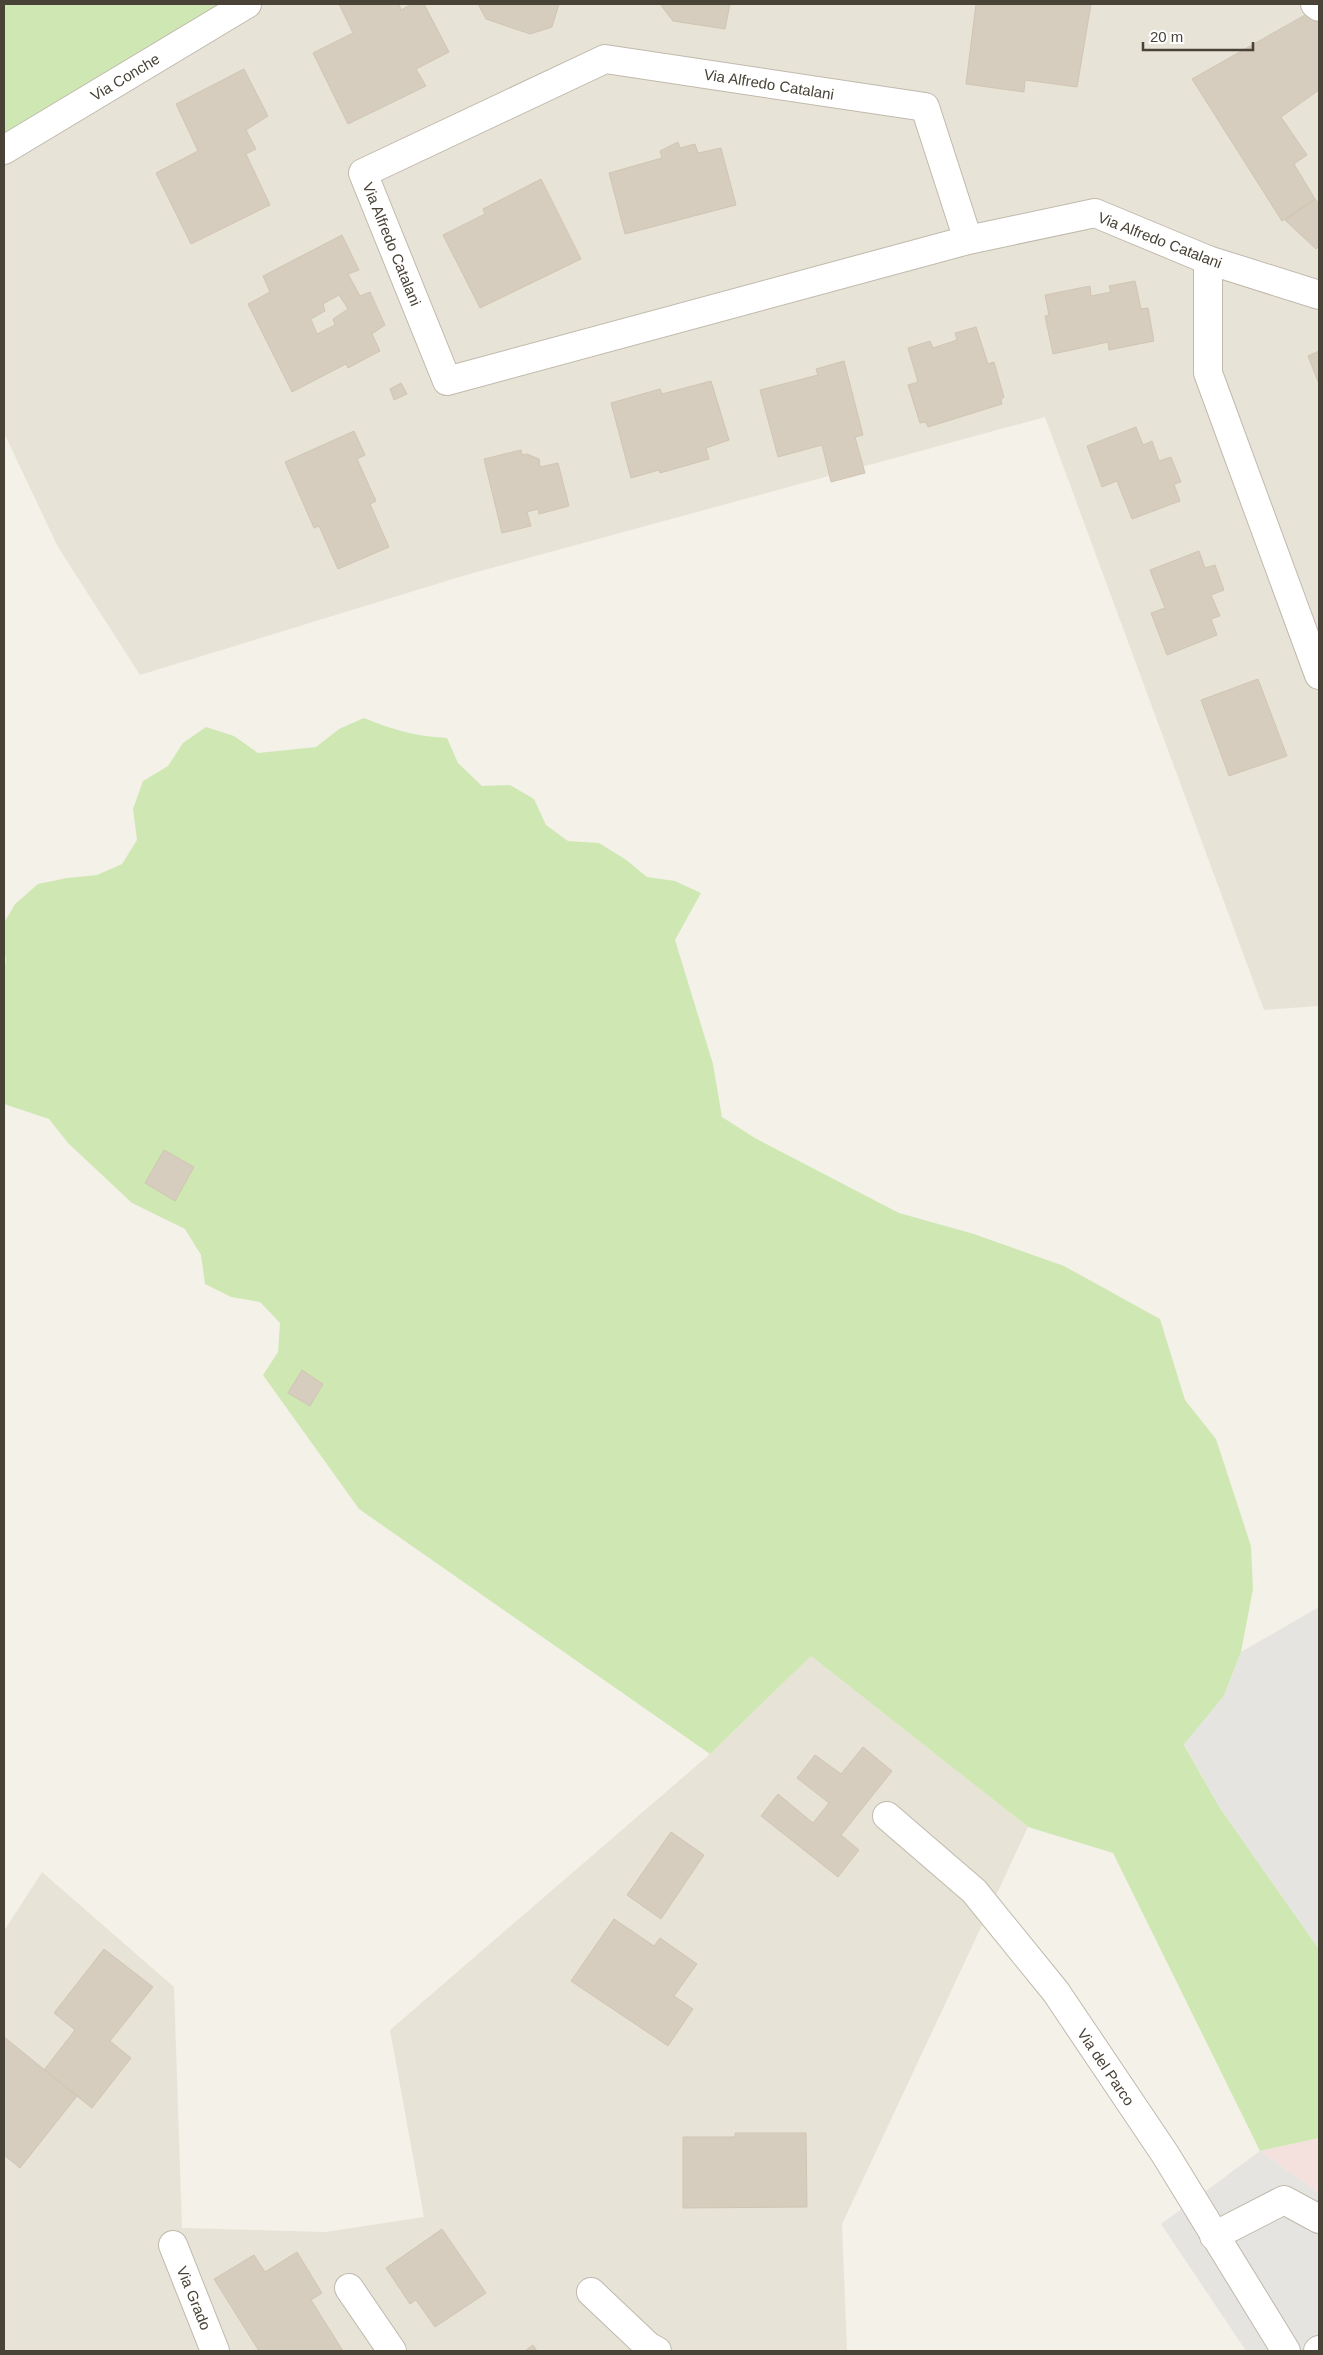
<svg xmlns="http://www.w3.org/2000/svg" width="1323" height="2355" font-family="Helvetica,sans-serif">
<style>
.residential{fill:#e8e3d7}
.medical{fill:#f4e0dd}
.green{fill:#cfe8b3}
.parking{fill:#e6e4e1}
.building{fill:#d6cdbf;stroke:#d1c5b2;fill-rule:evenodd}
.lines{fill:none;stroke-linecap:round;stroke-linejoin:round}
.minor-casing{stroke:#c0b9ac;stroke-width:30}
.minor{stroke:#fff;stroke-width:28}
.labels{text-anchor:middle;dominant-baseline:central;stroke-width:4;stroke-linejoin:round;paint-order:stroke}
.street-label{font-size:15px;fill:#484237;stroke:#fff}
</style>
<rect width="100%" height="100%" fill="#f4f1e9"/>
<g class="residential">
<polygon points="230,4 1319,4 1319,1006 1264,1010 1045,417 466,575 140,675 58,547 4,433 4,145"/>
<polygon points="811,1656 1028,1827 842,2224 847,2351 4,2351 4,1931 42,1872 174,1987 182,2228 325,2232 424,2217 390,2030 710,1754"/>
</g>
<polygon class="medical" points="1319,2138 1319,2193 1260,2151"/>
<g class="green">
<polygon points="4,4 230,4 4,145"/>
<path d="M364,718C394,730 414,736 447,738L458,763L482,786L510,785L534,799L546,825L568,841L599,843L625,859L647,877L675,881L701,893L675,940L713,1064L722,1117L755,1138L899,1213L974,1234L1064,1266L1160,1319L1185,1400L1216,1439L1251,1546L1253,1589L1241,1652L1224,1696L1184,1745L1220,1808L1319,1949V2138L1260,2151L1113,1853L1028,1827L811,1656L710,1754L359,1509L263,1375L278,1352L280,1323L260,1302L231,1297L205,1284L201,1255L185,1229L132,1203L68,1143L49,1119L4,1104V969L6,960L4,949V923L15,904L38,884L67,878L97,875L122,864L137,840L133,809L143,781L168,766L183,743L206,727L234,736L258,753L316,747L339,729Z"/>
</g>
<g class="parking">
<polygon points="1319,1607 1319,1949 1220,1808 1184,1744 1224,1696 1241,1652"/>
<polygon points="1260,2151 1319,2193 1319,2351 1246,2351 1161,2224"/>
</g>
<g class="building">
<polygon points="339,4 399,4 401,10 412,4 424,4 449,52 416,69 426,86 348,124 313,53 353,33"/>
<polygon points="478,4 559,4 552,27 530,34 486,19"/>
<polygon points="660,4 730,4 725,29 673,21"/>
<polygon points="976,4 1091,4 1077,87 1025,80 1024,92 966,84"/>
<polygon points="1312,11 1319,22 1319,90 1281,117 1307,155 1294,164 1315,199 1282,221 1192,79"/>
<polygon points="244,69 268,116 246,130 256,149 246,154 270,205 191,244 156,173 198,151 176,104"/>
<polygon points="678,142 680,148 695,144 698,153 721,148 736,205 625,234 609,173 662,158 660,151"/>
<polygon points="541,179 581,259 480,308 443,235 485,214 483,209"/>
<polygon points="1315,199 1319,204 1319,246 1316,249 1285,220"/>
<path d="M342,235L359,270L348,274L360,296L370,292L385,325L372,334L380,351L348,368L346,364L292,392L248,304L270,292L263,276ZM339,295L348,309L333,319L335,325L317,334L311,319L325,311L323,304Z"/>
<polygon points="1135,281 1141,309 1148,308 1154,341 1109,350 1108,342 1053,354 1045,316 1049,315 1045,295 1090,286 1091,296 1111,292 1109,286"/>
<polygon points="976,327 988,364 994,362 1004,397 1001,399 1002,404 928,427 926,422 920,423 908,385 918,382 908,348 930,341 933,348 957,340 955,333"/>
<polygon points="1319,351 1319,384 1308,356"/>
<polygon points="844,361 863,435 855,437 865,473 831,482 822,445 778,457 760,390 818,375 816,369"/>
<polygon points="711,381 729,440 706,448 709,459 660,473 659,470 631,478 611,403 660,389 662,394"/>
<polygon points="401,383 407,394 394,400 390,389"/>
<polygon points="1136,427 1143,445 1152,441 1159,461 1171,457 1181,482 1174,484 1180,501 1132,519 1117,481 1102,487 1087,446"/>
<polygon points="354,431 365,455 357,459 376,501 370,504 389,547 338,569 319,526 314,528 285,462"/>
<polygon points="521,450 522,455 527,454 539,459 540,467 558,463 569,506 539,514 538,509 527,512 531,526 502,533 484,459"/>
<polygon points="1199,551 1205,568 1215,565 1224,590 1211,595 1220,616 1211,619 1217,635 1167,655 1151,613 1165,608 1150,570"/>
<polygon points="1258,679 1287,756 1229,776 1201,700"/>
<polygon points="164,1150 194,1167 175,1201 145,1183"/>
<polygon points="302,1370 323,1384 310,1406 288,1393"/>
<polygon points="863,1747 892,1771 841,1835 859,1850 838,1877 761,1816 778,1794 813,1823 829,1803 797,1778 815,1755 841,1774"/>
<polygon points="671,1832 704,1855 661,1919 627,1895"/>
<polygon points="614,1919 654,1946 660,1938 697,1964 674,1996 693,2009 668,2046 571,1981"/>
<polygon points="104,1949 153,1987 110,2041 131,2058 92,2108 44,2070 75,2030 54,2013"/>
<polygon points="4,2037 77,2096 20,2168 4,2155"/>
<polygon points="735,2133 806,2133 807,2207 683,2208 683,2137 735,2137"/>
<polygon points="442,2229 486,2293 435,2327 416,2300 410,2304 386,2268"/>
<polygon points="297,2252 322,2293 311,2300 343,2351 259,2351 214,2279 254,2255 265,2272"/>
<polygon points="533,2345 537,2351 525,2351"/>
</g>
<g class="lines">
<defs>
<g id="minor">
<polyline points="1315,4 1319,7"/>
<polyline points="4,150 247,4"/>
<polyline points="968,240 925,107 605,59 363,173 447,381 968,240 1095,213 1208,260 1319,295"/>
<polyline points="1208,260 1208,373 1319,675"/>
<polyline points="887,1816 974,1891 1056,1992 1165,2154 1286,2351"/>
<polyline points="1214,2236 1284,2200 1319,2219"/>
<polyline points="173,2245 215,2351"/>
<polyline points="349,2288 392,2351"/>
<polyline points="591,2292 648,2346 657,2351"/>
<polyline points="1318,2351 1319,2350"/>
</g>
</defs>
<use href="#minor" class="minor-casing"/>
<use href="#minor" class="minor"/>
</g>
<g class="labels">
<g class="street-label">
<text transform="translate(125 77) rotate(-31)">Via Conche</text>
<text transform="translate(769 84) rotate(9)">Via Alfredo Catalani</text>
<text transform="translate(1160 240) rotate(21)">Via Alfredo Catalani</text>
<text transform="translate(392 244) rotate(68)">Via Alfredo Catalani</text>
<text transform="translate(1106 2067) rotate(56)">Via del Parco</text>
<text transform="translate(194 2298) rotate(68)">Via Grado</text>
</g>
</g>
<rect width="1323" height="2355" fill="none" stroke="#484237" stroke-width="10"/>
<path d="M1143 42v8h110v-8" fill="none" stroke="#484237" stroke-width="2.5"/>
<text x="1150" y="42" font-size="15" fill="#484237" stroke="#ffffff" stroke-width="4" paint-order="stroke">20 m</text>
</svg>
